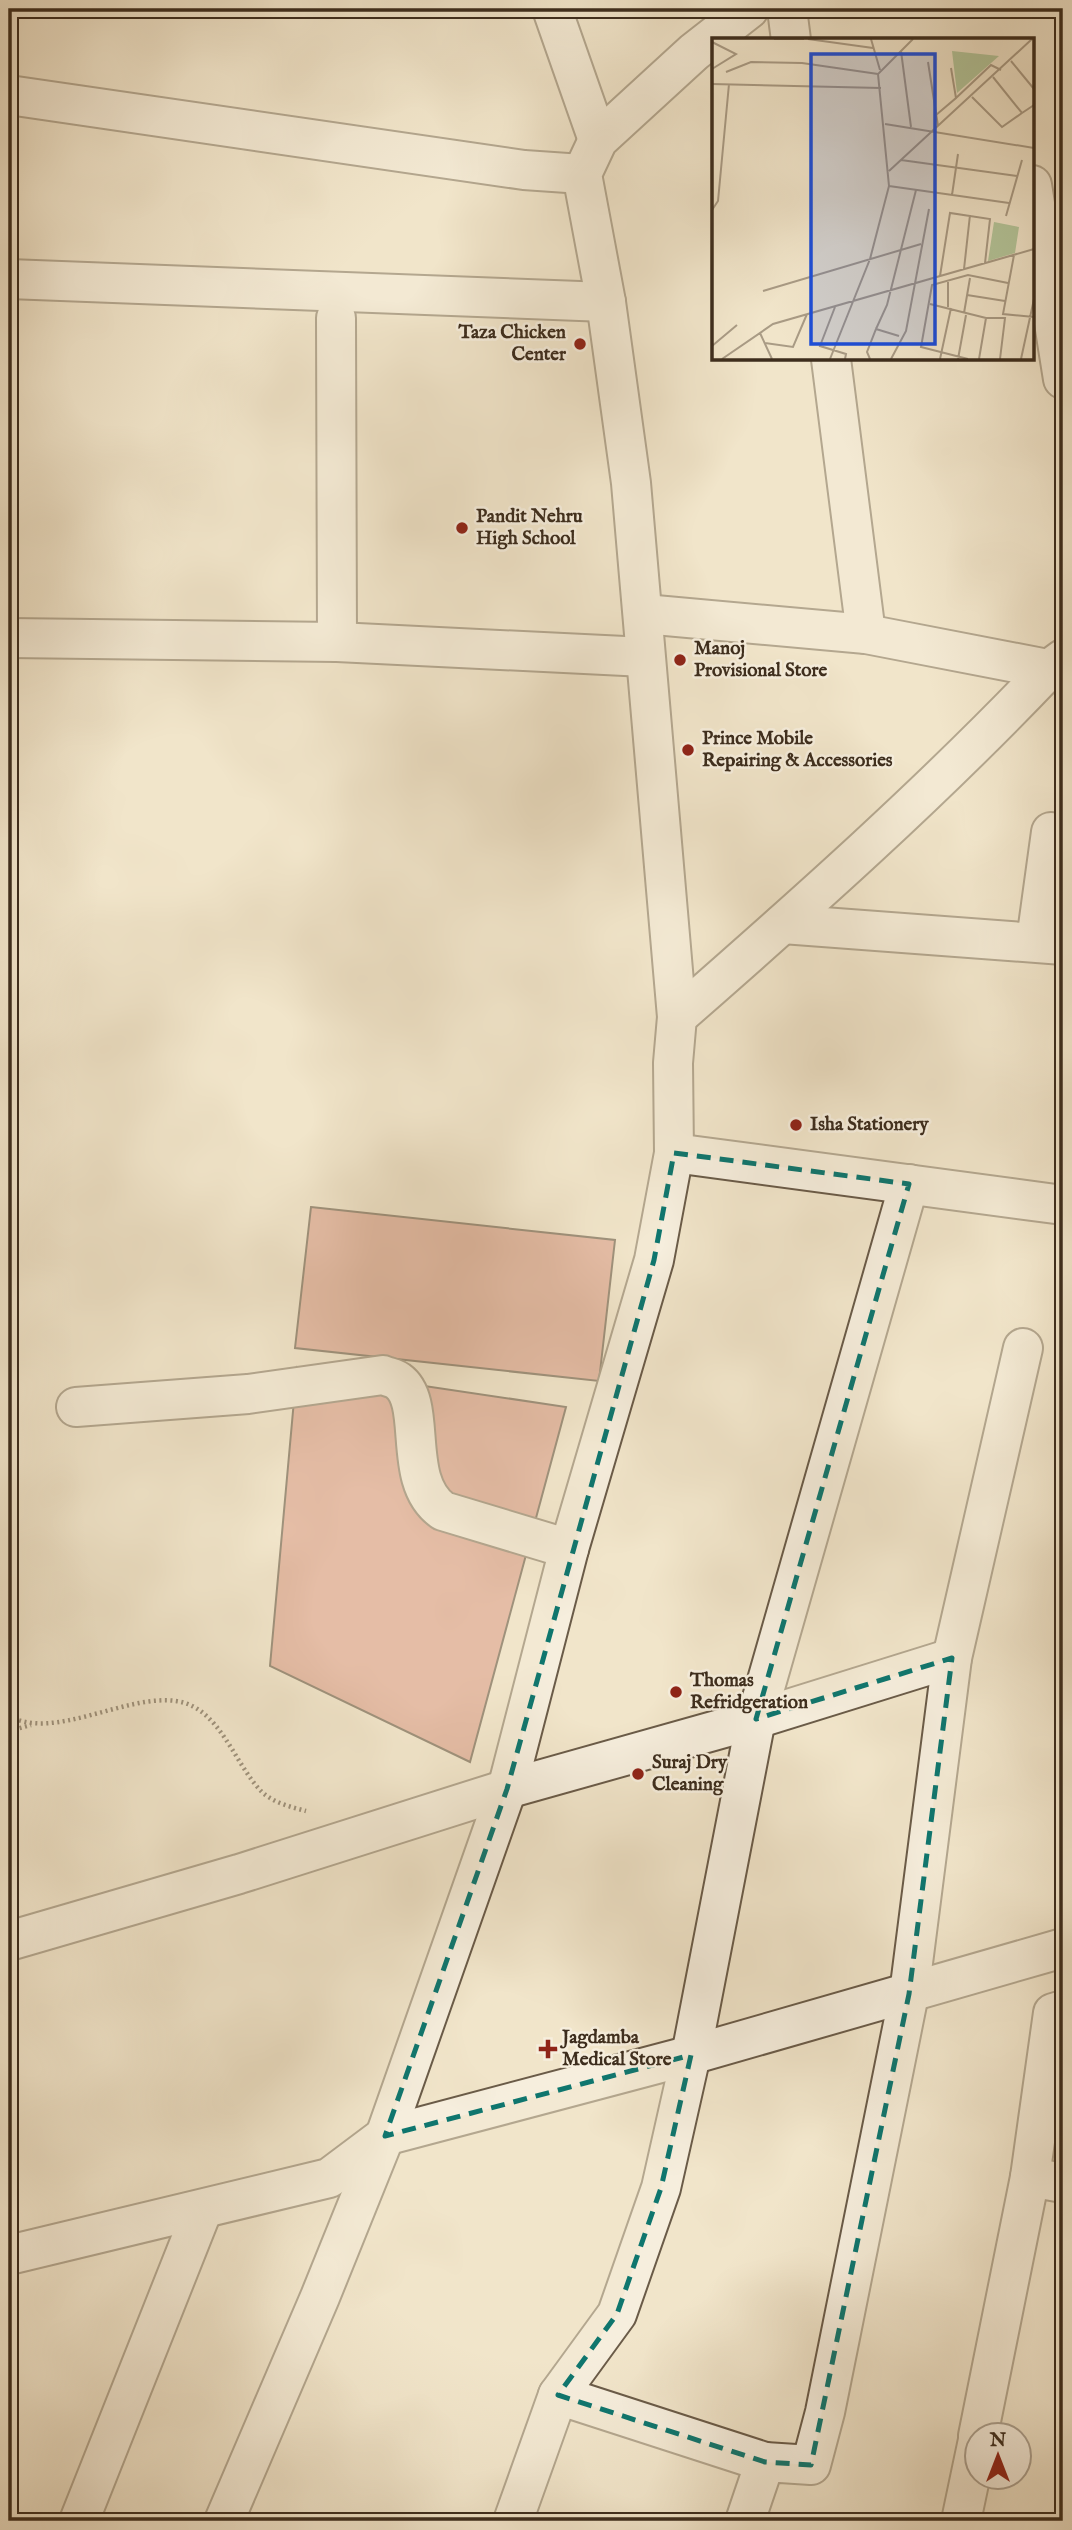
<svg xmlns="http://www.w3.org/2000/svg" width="1072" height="2530" font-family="'IM FELL English',serif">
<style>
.building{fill:#d78c7a;stroke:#3d2d1d;stroke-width:2}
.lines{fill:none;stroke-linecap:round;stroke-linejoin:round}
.minor-casing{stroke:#6a5b48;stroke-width:42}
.path{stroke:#3d2d1d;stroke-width:4.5;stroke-dasharray:2 3.5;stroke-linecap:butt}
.minor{stroke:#f6eedd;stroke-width:38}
.marked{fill:none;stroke:#0f766e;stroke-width:5;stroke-dasharray:14 9;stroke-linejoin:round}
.poi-dot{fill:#8f2418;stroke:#f6eedd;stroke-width:2.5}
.labels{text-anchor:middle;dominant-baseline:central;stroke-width:5;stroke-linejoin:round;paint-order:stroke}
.poi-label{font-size:19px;font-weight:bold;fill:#3d2d1d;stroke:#f6eedd;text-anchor:start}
.inset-road{fill:none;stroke:#a99b85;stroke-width:2}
.view{fill:#1d4ed8;fill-opacity:0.15;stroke:#1d4ed8;stroke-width:3.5}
.inset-edge{fill:none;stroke:#3d2d1d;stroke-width:3.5}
</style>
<rect width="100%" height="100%" fill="#f1e5ca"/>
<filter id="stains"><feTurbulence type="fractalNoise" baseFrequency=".00286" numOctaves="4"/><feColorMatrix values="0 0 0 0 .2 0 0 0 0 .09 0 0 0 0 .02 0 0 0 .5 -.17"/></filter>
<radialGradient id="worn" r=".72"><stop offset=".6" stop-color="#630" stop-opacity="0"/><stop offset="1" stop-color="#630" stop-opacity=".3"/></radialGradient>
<g class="building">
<polygon points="311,1207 615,1240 599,1381 295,1348"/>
<polygon points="297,1367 566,1407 470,1762 270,1666"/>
</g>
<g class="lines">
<defs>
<g id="minor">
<polyline points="552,9 598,140"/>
<polyline points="787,9 791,40"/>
<polyline points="9,95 524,170 582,174"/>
<polyline points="1032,185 1063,379"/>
<polyline points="9,279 606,302"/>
<polyline points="336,318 337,642"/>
<polyline points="831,359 866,634"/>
<polyline points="644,614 866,634 1063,672"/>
<polyline points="9,638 337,642 645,657"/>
<polyline points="783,924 1063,945"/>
<polyline points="1036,941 1051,832"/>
<path d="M677,1017C805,905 931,793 1048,670L1063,659"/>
<polyline points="674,1153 1063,1205"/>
<path d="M76,1407L248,1394L383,1375C387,1377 395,1378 398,1381C429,1403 400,1481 443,1511L569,1549"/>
<polyline points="9,1941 239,1874 507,1789 756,1719 952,1658"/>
<polyline points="1030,2177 1063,2183"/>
<polyline points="9,2255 329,2178 385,2136 691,2055 1063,1948"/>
<polyline points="558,2395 617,2314 661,2188 691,2055 756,1719 909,1184"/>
<polyline points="978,2436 1030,2177 1053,2013 1063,2010"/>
<polyline points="79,2521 203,2209"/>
<polyline points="224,2521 320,2297 385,2136 507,1789 569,1549 654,1260 674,1153 673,1063 677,1017 631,483 606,302 582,174 598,140 694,52 749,9"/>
<polyline points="513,2521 558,2395 765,2462"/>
<polyline points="745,2521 765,2462 811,2465 825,2412 909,1994 952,1658 1023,1348"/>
<polyline points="961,2521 978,2440"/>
</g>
</defs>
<use href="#minor" class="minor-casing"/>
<g class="path">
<path d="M9,1716C54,1741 125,1694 176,1701C220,1707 234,1764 262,1792C274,1803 291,1807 306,1811"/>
<polyline points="9,1731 31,1725"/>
</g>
<use href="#minor" class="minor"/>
</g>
<path d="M0 0H1072V2530H0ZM674,1153L909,1184L756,1719L952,1658L909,1994L811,2465L765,2462L558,2395L617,2314L661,2188L691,2055L385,2136L507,1789L654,1260Z" fill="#f1e5ca" fill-opacity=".55" fill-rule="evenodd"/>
<path class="marked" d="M674,1153L909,1184L756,1719L952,1658L909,1994L811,2465L765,2462L558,2395L617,2314L661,2188L691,2055L385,2136L507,1789L654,1260Z"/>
<g class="poi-dot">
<circle cx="580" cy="344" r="7"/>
<circle cx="462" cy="528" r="7"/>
<circle cx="680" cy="660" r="7"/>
<circle cx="688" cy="750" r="7"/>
<circle cx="796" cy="1125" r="7"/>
<circle cx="676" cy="1692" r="7"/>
<circle cx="638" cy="1774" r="7"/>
<path d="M544.5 2038.5h7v7h7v7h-7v7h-7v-7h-7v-7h7z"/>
</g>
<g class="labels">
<g class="poi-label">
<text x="566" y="333" text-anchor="end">Taza Chicken<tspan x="566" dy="22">Center</tspan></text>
<text x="476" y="517">Pandit Nehru<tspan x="476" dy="22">High School</tspan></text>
<text x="694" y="649">Manoj<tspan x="694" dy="22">Provisional Store</tspan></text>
<text x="702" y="739">Prince Mobile<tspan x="702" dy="22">Repairing &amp; Accessories</tspan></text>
<text x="810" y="1125">Isha Stationery</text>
<text x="690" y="1681">Thomas<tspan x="690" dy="22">Refridgeration</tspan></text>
<text x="652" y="1763">Suraj Dry<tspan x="652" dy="22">Cleaning</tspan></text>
<text x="562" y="2038">Jagdamba<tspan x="562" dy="22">Medical Store</tspan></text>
</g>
</g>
<g transform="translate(712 38)">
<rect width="322" height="322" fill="#f1e5ca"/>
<path d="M240,13L287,18L245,55ZM282,184L307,189L303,215L276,223Z" fill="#b4c69b"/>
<path class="inset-road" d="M62,1H92M96,1L161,10M159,1L168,32M0,4L24,16L0,31M189,13L199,89M299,23L322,51M216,24L226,88M14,34L39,24L90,25L166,36M281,39L310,75L322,67M0,46L169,50M260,59L290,89L310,75M244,60L279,27L289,32M224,77L244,60L239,30M173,86L322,110M189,122L305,138M177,133L320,1M177,148L297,165M240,157L246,116M0,172L6,163L17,46M294,178L310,122M302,217L291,276L322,279M252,231L258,177M228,238L238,175L278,181L273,225M51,253L209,206M255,257L293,263M218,266L274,280H293L288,321M123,269L108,308L134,316L133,321M236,269V242M252,275L258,240M164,291L175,267L204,152M48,295L60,321M53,305L81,309L95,276M0,308L25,287M10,321L61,286L322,211M118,321L158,221L177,148L166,36L201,1M158,321L155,314L164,291L187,298M179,321L194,293L217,171M228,321L239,270M246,321L254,277M256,321L209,309L220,247L256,237L296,245M267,321L274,280M309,321L322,261"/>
<path class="view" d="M99,16H223V306H99Z"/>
<rect width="322" height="322" class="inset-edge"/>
</g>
<rect width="1072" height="2530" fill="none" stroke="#f1e5ca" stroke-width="35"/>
<rect x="10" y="10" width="1051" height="2509" fill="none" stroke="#3d2d1d" stroke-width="3.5"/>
<rect x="18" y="18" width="1037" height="2495" fill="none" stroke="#3d2d1d" stroke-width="2"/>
<g transform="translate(998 2456)"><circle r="33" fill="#f6eedd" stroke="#aca190" stroke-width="2"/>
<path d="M0-5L12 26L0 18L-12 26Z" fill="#8f2418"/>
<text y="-10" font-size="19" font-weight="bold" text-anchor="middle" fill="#3d2d1d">N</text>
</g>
<rect width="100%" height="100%" filter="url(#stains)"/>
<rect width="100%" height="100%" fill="url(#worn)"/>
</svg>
